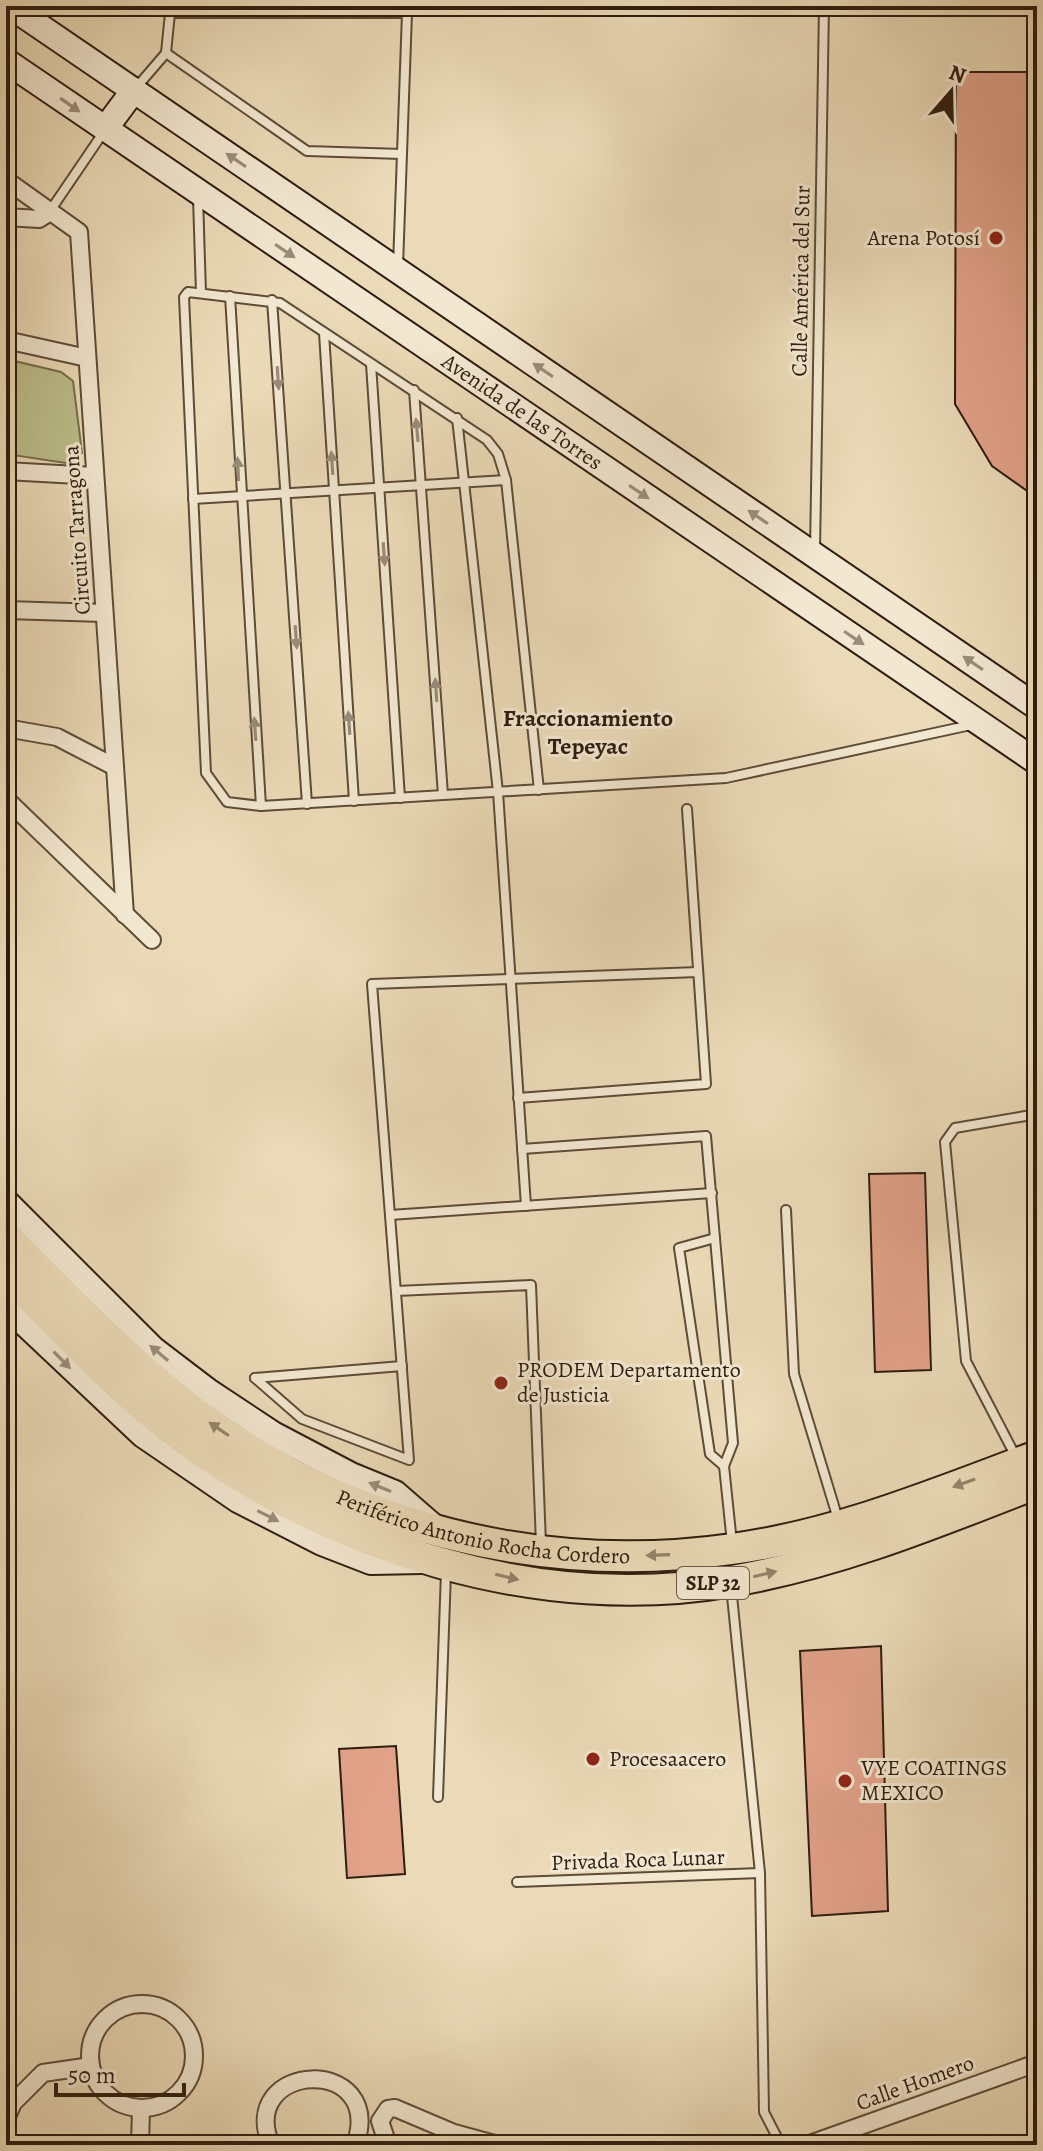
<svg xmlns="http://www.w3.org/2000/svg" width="1043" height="2151" font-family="Alegreya,serif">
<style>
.green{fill:#bcbe8b;stroke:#756d4c;stroke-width:2}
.building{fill:#e2a28a;stroke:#2e1c0e;stroke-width:2}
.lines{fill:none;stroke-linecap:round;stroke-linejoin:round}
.lane-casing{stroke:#5d4c38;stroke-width:12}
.street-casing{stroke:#5d4c38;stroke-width:20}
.secondary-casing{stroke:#2e1c0e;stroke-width:28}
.highway-casing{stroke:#2e1c0e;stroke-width:34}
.lane{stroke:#f2e7d0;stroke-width:8}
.street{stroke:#f2e7d0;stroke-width:16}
.secondary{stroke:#f2e7d0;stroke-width:24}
.highway{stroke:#ebdab7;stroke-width:30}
.oneway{fill:#9a8c79}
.oneway2{fill:#96846b}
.poi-dot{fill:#8f2418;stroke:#f2e7d0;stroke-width:3}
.labels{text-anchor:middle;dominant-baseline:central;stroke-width:6;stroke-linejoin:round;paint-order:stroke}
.shield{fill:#f2e7d0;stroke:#695948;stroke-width:2}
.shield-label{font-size:20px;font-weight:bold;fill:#2e1c0e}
.poi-label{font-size:22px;fill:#2e1c0e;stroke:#f2e7d0;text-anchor:start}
.street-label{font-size:22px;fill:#2e1c0e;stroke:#f2e7d0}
.neighbourhood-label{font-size:24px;font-weight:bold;fill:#2e1c0e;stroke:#f2e7d0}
</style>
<rect width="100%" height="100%" fill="#ebdab7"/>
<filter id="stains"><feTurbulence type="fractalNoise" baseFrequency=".0025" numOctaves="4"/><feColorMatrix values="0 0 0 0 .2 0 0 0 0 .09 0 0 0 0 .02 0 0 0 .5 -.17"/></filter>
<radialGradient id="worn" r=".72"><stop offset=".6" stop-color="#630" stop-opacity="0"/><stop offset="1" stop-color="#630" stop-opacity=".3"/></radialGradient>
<polygon class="green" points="6,359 61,372 73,381 82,453 72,464 6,454"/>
<g class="building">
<polygon points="956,72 1037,72 1037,498 992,466 955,404"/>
<polygon points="925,1173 931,1370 875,1372 869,1174"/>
<polygon points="881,1646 888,1911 812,1916 800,1651"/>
<polygon points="396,1746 405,1874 347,1878 339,1749"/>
</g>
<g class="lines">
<defs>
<g id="lane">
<polyline points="166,53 307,151 402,154"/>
<polyline points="135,89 166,53 170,13 407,13 398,266"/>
<polyline points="198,197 201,293"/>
<polyline points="50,211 105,130"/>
<polyline points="230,296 261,806"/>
<polyline points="272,300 307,804"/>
<polyline points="324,333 354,801"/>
<polyline points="371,364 400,798"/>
<polyline points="414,390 443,795"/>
<polyline points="457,418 498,792 526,1206"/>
<polyline points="193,499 506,480"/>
<polyline points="815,551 824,6"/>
<polyline points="539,790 506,480 498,454 487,440 280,303 188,292 184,297 206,773 227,802 261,806 726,778 971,725"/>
<polyline points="518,1098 706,1084 687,809"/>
<polyline points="522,1149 706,1136 733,1443 724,1466 732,1543"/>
<polyline points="786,1210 794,1374 838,1519"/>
<polyline points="390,1215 712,1193"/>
<polyline points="715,1238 679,1248 710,1454 724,1466"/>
<polyline points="396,1291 531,1285 541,1544"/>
<polyline points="255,1378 302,1419 409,1460 372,984 698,972"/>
<polyline points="255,1378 402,1366"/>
<polyline points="1017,1459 966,1361 945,1142 955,1128 1037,1114"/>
<polyline points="731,1586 760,1873 764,2112 781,2145"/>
<polyline points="438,1797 446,1572"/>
<polyline points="517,1882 760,1873"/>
</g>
<g id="street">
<polyline points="6,180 79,232 125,915"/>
<polyline points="6,217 39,219 50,212"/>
<polyline points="6,340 87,358"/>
<polyline points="6,471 95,476"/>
<polyline points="6,610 104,613"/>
<polyline points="6,728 57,737 115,767"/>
<polyline points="6,799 152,940"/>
<circle cx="142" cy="2056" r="52"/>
<polyline points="6,2119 13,2103 43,2073 91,2066"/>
<polyline points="140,2145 141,2108"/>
<path d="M271,2145C236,2061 387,2054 355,2145"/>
<polyline points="388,2145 380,2121 388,2109 395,2108 454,2133 498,2145"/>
<polyline points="807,2145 1037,2063"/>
</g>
<g id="secondary">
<polyline points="10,6 1037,707"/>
<path id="s1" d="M6,61L1037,762"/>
<polyline points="105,129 134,90"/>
<polyline points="6,1202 153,1349 208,1391 273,1434 351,1475 395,1493 434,1527"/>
<polyline points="6,1306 143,1435 238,1500 322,1543 371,1562 422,1561"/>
</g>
<g id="highway">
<path id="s2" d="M6,1237C66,1297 124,1358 191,1410C345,1527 541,1576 732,1549C837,1535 938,1493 1037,1456"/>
<path d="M6,1272C62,1327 115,1387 178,1434C330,1548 542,1615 732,1581C838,1563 937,1522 1037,1483"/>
</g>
</defs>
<use href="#lane" class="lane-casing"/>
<use href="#street" class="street-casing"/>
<use href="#secondary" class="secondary-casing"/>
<use href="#highway" class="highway-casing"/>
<use href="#lane" class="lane"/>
<use href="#street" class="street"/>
<use href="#secondary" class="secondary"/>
<use href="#highway" class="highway"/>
</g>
<defs><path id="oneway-solid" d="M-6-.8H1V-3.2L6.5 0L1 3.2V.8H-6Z" transform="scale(2)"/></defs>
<g class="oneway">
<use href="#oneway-solid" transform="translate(70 105) rotate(35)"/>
<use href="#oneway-solid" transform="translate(236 160) rotate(-146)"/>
<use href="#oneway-solid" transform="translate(285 251) rotate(34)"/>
<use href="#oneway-solid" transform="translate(543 370) rotate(-146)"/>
<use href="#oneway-solid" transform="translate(278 378) rotate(86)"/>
<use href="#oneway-solid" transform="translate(417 430) rotate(-95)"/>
<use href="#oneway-solid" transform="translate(332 463) rotate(-94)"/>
<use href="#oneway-solid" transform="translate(238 469) rotate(-93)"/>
<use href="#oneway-solid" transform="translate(639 492) rotate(34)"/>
<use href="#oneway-solid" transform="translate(758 517) rotate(-146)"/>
<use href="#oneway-solid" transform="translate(384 554) rotate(86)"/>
<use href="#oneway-solid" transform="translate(296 637) rotate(86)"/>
<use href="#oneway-solid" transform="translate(854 638) rotate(34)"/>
<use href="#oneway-solid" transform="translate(973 663) rotate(-146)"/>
<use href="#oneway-solid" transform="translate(436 690) rotate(-94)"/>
<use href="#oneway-solid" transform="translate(349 723) rotate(-94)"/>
<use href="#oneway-solid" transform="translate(255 729) rotate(-94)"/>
<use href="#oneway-solid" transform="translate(159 1353) rotate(-140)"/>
<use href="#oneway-solid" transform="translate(62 1360) rotate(45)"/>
<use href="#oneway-solid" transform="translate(380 1487) rotate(-158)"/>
<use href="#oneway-solid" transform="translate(268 1516) rotate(27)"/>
</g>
<g class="oneway2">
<use href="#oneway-solid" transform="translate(219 1429) rotate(-146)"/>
<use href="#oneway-solid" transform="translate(964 1483) rotate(160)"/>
<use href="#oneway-solid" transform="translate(658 1555) rotate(178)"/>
<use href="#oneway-solid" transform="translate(765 1574) rotate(-13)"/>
<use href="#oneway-solid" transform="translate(507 1577) rotate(13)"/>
</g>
<g class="poi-dot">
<circle cx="996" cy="238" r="8"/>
<circle cx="501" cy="1383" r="8"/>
<circle cx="593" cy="1759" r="8"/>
<circle cx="845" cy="1781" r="8"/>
</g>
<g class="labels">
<rect class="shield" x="677" y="1567" width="72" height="32" rx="6"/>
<g class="shield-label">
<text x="713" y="1583">SLP 32</text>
</g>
<g class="poi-label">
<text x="980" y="238" text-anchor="end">Arena Potosí</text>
<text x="517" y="1370">PRODEM Departamento<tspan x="517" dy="25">de Justicia</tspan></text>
<text x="609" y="1759">Procesaacero</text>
<text x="861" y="1768">VYE COATINGS<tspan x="861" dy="25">MEXICO</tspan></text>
</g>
<g class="street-label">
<text transform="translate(801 281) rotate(-89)">Calle América del Sur</text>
<text stroke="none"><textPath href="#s1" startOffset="624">Avenida de las Torres</textPath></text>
<text transform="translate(77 530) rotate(-94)">Circuito Tarragona</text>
<text stroke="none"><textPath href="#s2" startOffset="574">Periférico Antonio Rocha Cordero</textPath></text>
<text transform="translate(638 1860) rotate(-2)">Privada Roca Lunar</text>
<text transform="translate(915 2083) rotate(-20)">Calle Homero</text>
</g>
<g class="neighbourhood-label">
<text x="588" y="718">Fraccionamiento<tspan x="588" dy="28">Tepeyac</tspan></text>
</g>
</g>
<rect width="1043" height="2151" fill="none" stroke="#ebdab7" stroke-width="32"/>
<rect x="8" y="8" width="1027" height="2135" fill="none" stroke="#2e1c0e" stroke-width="4"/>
<rect x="16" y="16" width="1011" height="2119" fill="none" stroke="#2e1c0e" stroke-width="2"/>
<g transform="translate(951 92) rotate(20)" stroke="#f2e7d0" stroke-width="6" paint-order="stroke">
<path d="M0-6L14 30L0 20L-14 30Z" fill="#2e1c0e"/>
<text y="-12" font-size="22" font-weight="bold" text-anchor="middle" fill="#2e1c0e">N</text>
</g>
<path d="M56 2083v12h128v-12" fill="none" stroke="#2e1c0e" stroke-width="4"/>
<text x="68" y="2083" font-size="24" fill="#2e1c0e" stroke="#f2e7d0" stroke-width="6" paint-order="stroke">50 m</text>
<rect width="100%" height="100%" filter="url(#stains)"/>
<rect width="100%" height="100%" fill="url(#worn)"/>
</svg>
